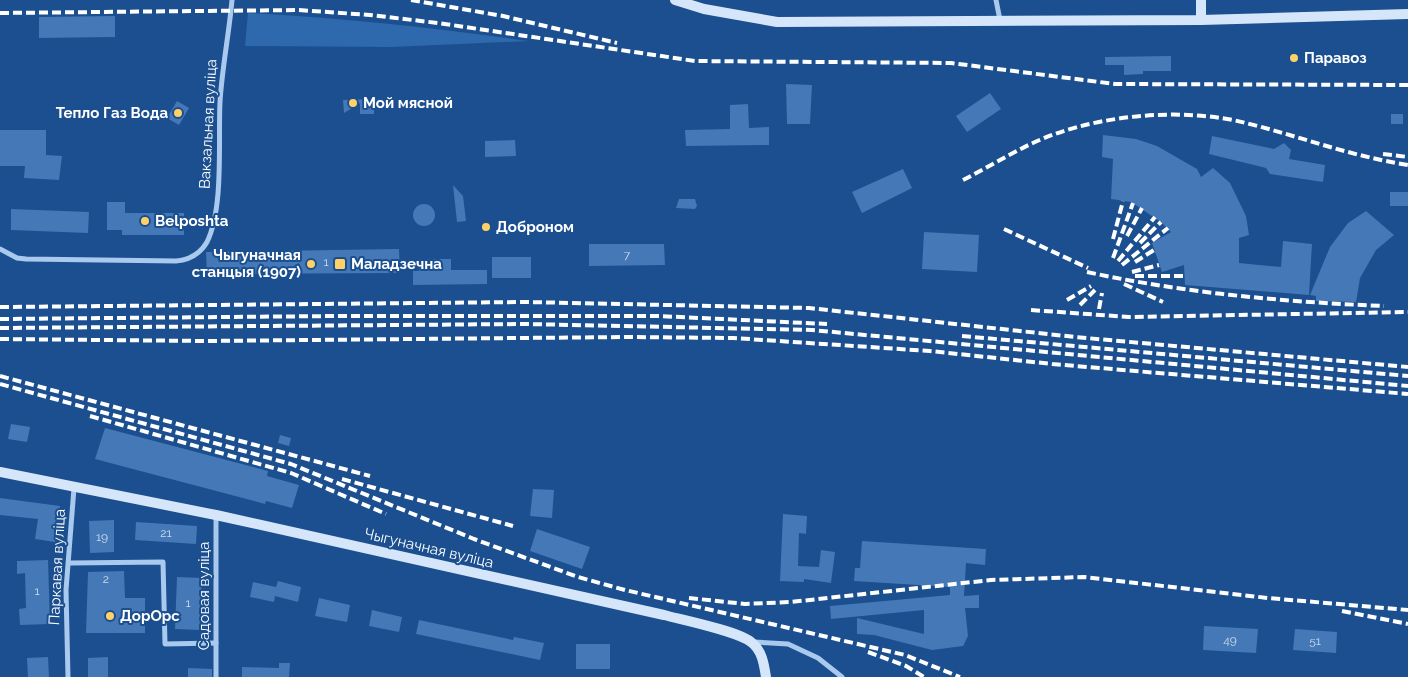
<svg xmlns="http://www.w3.org/2000/svg" width="1408" height="677" font-family="Raleway,sans-serif">
<style>
.green{fill:#2e69ad}
.building{fill:#4478b7}
.lines{fill:none;stroke-linecap:round;stroke-linejoin:round}
.street{stroke:#a9c9ee;stroke-width:5}
.secondary{stroke:#d6e6fa;stroke-width:10}
.rail{stroke:#fff;stroke-width:4;stroke-dasharray:9 4;stroke-linecap:butt}
.poi-dot{fill:#ffd166;stroke:#1b4f8f;stroke-width:2}
.labels{text-anchor:middle;dominant-baseline:central;stroke-width:4;stroke-linejoin:round;paint-order:stroke}
.number-label{font-size:12px;fill:#d0dded}
.poi-label{font-size:15px;font-weight:bold;fill:#fff;stroke:#1b4f8f;text-anchor:start}
.street-label{font-size:15px;fill:#fff;stroke:#1b4f8f}
</style>
<rect width="100%" height="100%" fill="#1b4f8f"/>
<path class="green" d="M248,13C342,18 435,28 529,41L392,47L245,46Z"/>
<g class="building">
<polygon points="115,16 115,37 39,38 39,17"/>
<polygon points="1171,56 1171,71 1143,71 1143,74 1124,75 1124,65 1105,65 1105,57"/>
<polygon points="786,84 812,85 810,124 787,124"/>
<polygon points="990,93 1001,109 967,132 956,116"/>
<polygon points="374,99 374,114 360,114 360,103 344,113 343,100"/>
<polygon points="177,101 189,108 179,125 167,118"/>
<polygon points="748,104 749,128 769,127 769,145 686,146 685,130 730,129 730,105"/>
<rect x="1391" y="114" width="12" height="10"/>
<polygon points="0,130 46,130 46,155 62,156 59,180 24,178 25,166 0,166"/>
<polygon points="1103,135 1136,139 1157,146 1197,169 1201,177 1213,168 1230,183 1246,216 1249,235 1239,238 1239,263 1281,267 1283,241 1312,244 1309,295 1185,285 1184,265 1162,272 1152,243 1171,232 1161,222 1131,202 1111,199 1113,159 1102,157"/>
<polygon points="1212,136 1274,149 1284,143 1291,150 1289,159 1325,165 1323,182 1270,174 1266,168 1209,154"/>
<polygon points="515,140 516,156 485,157 485,141"/>
<polygon points="903,169 912,188 862,213 852,192"/>
<polygon points="453,185 463,196 466,221 457,222"/>
<rect x="1390" y="192" width="18" height="14"/>
<polygon points="679,199 695,199 697,206 695,209 676,208"/>
<polygon points="107,202 125,202 125,213 184,213 184,235 122,235 122,230 107,230"/>
<circle cx="424" cy="215" r="11"/>
<polygon points="11,209 89,212 88,233 11,230"/>
<polygon points="1366,211 1394,235 1376,250 1360,278 1356,302 1316,301 1316,296 1310,295 1330,247 1348,223"/>
<polygon points="924,232 979,235 977,272 922,269"/>
<polygon points="589,244 664,244 665,265 589,266"/>
<polygon points="399,249 400,273 207,274 206,252"/>
<rect x="492" y="257" width="39" height="21"/>
<polygon points="419,259 451,259 451,270 487,270 487,284 413,285 413,271 419,271"/>
<polygon points="11,424 30,427 27,442 8,439"/>
<polygon points="105,428 268,471 267,476 299,485 292,508 266,501 265,504 95,459"/>
<polygon points="280,435 291,438 289,446 278,443"/>
<polygon points="533,489 554,490 552,518 530,516"/>
<polygon points="0,498 60,506 55,542 35,539 38,519 0,515"/>
<polygon points="783,514 807,516 806,534 799,533 798,566 819,567 821,550 835,552 831,583 804,579 804,582 780,581"/>
<polygon points="114,520 114,552 90,553 89,521"/>
<polygon points="136,522 197,526 196,544 135,540"/>
<polygon points="537,529 590,547 582,569 530,551"/>
<polygon points="862,541 986,549 985,565 966,563 964,596 979,595 979,608 965,608 968,636 963,646 932,650 874,635 857,634 857,618 924,634 924,610 831,619 830,606 950,595 950,587 854,581 855,568 860,568"/>
<polygon points="48,560 50,624 20,625 19,609 26,608 25,573 17,574 17,561"/>
<polygon points="124,571 125,598 145,598 145,633 86,633 88,572"/>
<polygon points="177,577 202,578 200,630 175,629"/>
<polygon points="278,581 301,587 298,602 275,596 274,602 250,597 253,582 276,587"/>
<polygon points="319,598 350,605 347,622 315,616"/>
<polygon points="372,610 402,617 399,632 369,626"/>
<polygon points="419,620 513,640 514,637 544,643 540,660 416,634"/>
<polygon points="1204,626 1258,629 1256,653 1203,650"/>
<polygon points="1295,629 1337,632 1336,653 1293,650"/>
<rect x="576" y="644" width="34" height="25"/>
<polygon points="48,657 49,677 28,677 27,658"/>
<polygon points="108,657 108,677 88,677 88,658"/>
<polygon points="279,663 290,663 289,677 242,677 242,667 279,668"/>
<polygon points="188,668 212,669 212,677 188,677"/>
</g>
<g class="lines">
<g class="street">
<polyline points="996,0 1000,20"/>
<path d="M0,249L17,258L26,259L176,261C188,260 200,254 207,242C224,207 218,142 220,102C222,68 229,34 232,0"/>
<polyline points="70,563 163,562 165,644 216,643"/>
<polyline points="754,642 788,644 818,658 842,677"/>
<polyline points="68,677 66,590 74,488"/>
<polyline points="216,677 216,515"/>
</g>
<g class="secondary">
<polyline points="675,0 704,9 777,22 1201,20 1408,14"/>
<polyline points="1201,0 1201,20"/>
<path d="M0,472L216,515L664,615C683,620 737,631 751,642C762,650 764,664 766,677"/>
</g>
<g class="rail">
<polyline points="411,0 503,16 617,43"/>
<polyline points="0,13 299,10 370,15 438,23 695,61 951,63 1115,84 1408,85"/>
<polyline points="1383,154 1408,157"/>
<path d="M963,180C993,165 1023,145 1055,134C1111,114 1187,108 1246,123C1302,137 1350,156 1408,165"/>
<polyline points="1004,229 1088,268"/>
<polyline points="1127,236 1142,208"/>
<polyline points="1113,239 1123,201"/>
<polyline points="1140,243 1161,222"/>
<polyline points="1113,258 1133,203"/>
<polyline points="1118,261 1155,217"/>
<polyline points="1135,262 1154,250"/>
<polyline points="1122,265 1168,228"/>
<path d="M1087,272C1185,293 1284,302 1384,306"/>
<polyline points="1132,272 1159,265"/>
<polyline points="1135,276 1185,276"/>
<polyline points="1124,284 1163,302"/>
<polyline points="1067,300 1091,286"/>
<polyline points="1080,305 1095,290"/>
<polyline points="0,307 526,302 809,308 1075,337 1408,367"/>
<polyline points="1099,309 1102,293"/>
<polyline points="1031,310 1129,317 1408,312"/>
<polyline points="0,319 339,316 658,316 827,324"/>
<polyline points="0,328 526,324 812,330 1408,386"/>
<polyline points="962,336 1408,376"/>
<polyline points="0,339 204,341 625,337 733,338 930,351 1052,364 1408,394"/>
<polyline points="0,376 370,476"/>
<polyline points="0,384 291,464 474,539 578,577 625,590 905,655 960,677"/>
<polyline points="90,416 291,473 386,514"/>
<polyline points="342,479 513,526"/>
<polyline points="689,598 745,604 791,602 991,580 1084,577 1268,598 1408,610"/>
<polyline points="1342,611 1408,624"/>
<polyline points="868,652 906,666 924,677"/>
</g>
</g>
<g class="poi-dot">
<circle cx="1294" cy="58" r="5"/>
<circle cx="353" cy="103" r="5"/>
<circle cx="178" cy="113" r="5"/>
<circle cx="145" cy="221" r="5"/>
<circle cx="486" cy="227" r="5"/>
<circle cx="311" cy="264" r="5"/>
<rect x="334" y="258" width="12" height="12" rx="2.5"/>
<circle cx="110" cy="616" r="5"/>
</g>
<g class="labels">
<g class="number-label">
<text x="627" y="255">7</text>
<text x="326" y="262">1</text>
<text x="166" y="533">21</text>
<text x="102" y="537">19</text>
<text x="106" y="579">2</text>
<text x="37" y="591">1</text>
<text x="188" y="603">1</text>
<text x="1230" y="640">49</text>
<text x="1315" y="641">51</text>
</g>
<g class="poi-label">
<text x="1304" y="58">Паравоз</text>
<text x="363" y="103">Мой мясной</text>
<text x="168" y="113" text-anchor="end">Тепло Газ Вода</text>
<text x="155" y="221">Belposhta</text>
<text x="496" y="227">Доброном</text>
<text x="301" y="255" text-anchor="end">Чыгуначная<tspan x="301" dy="17">станцыя (1907)</tspan></text>
<text x="351" y="264">Маладзечна</text>
<text x="120" y="616">ДорОрс</text>
</g>
<g class="street-label">
<text transform="translate(208 124) rotate(-87)">Вакзальная вуліца</text>
<text transform="translate(429 548) rotate(13)">Чыгуначная вуліца</text>
<text transform="translate(57 567) rotate(-87)">Паркавая вуліца</text>
<text transform="translate(204 596) rotate(-90)">Садовая вуліца</text>
</g>
</g>
</svg>
